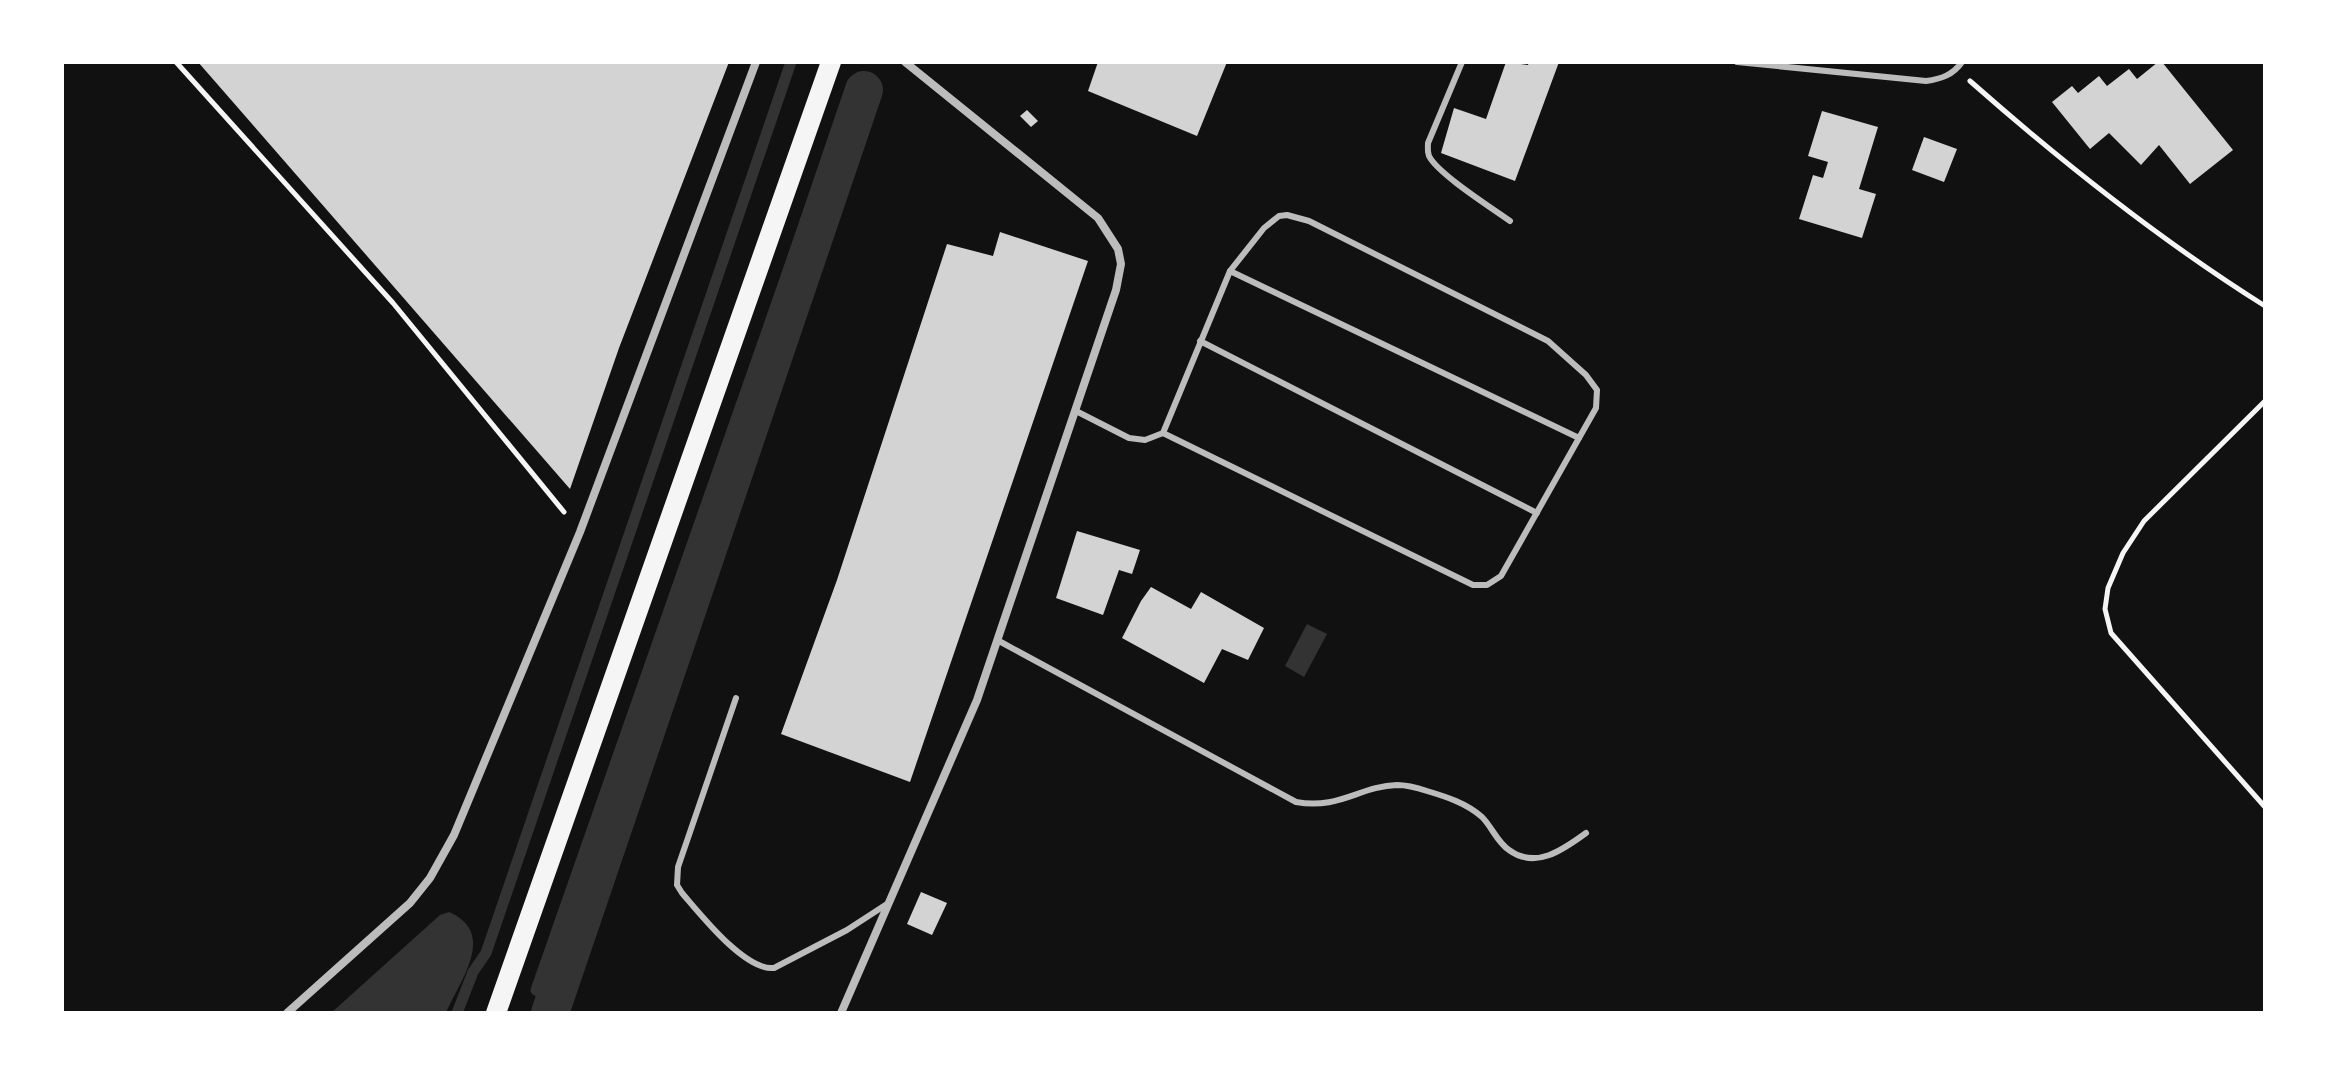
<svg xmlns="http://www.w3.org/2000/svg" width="2327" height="1075" font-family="Karla,sans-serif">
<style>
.water{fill:#333}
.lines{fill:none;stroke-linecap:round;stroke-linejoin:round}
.stream{stroke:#333;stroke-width:11}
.canal{stroke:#333;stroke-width:38}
.building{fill:#d3d3d3}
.path{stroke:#f5f5f5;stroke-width:5}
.service{stroke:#bcbcbc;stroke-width:6}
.minor{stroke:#bcbcbc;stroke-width:8}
.primary{stroke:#f5f5f5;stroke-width:20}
</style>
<rect width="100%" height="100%" fill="#111"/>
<g class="water">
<polygon points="1307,624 1327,634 1304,677 1285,666"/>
<path d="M449,912C497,933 461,979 446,1013H331L440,915Z"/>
</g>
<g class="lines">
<g class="stream">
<polyline points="554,1001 536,990 849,97"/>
<polyline points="457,1013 473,972 486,953 791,62"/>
</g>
<polyline class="canal" points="550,1013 864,90"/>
</g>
<g class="building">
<polygon points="198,62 729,62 619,348 570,489"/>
<polygon points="1098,62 1227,62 1197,136 1088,91"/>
<polygon points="1506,62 1528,65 1529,62 1559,62 1515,181 1441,153 1454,108 1486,119"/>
<polygon points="2158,62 2162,62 2233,150 2190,184 2159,145 2141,165 2109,133 2090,149 2052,102 2072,86 2078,93 2099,76 2107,86 2129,69 2137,79"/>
<polygon points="1027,110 1038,121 1031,127 1020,116"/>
<polygon points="1822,111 1878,127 1859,189 1876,194 1862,238 1799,219 1813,175 1823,178 1828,162 1808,156"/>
<polygon points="1924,137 1957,149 1944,182 1912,170"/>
<polygon points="1000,232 1088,261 910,782 781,734 837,580 947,244 993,256"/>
<polygon points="1077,531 1140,550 1132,574 1119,570 1103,615 1056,598"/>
<polygon points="1151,587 1191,609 1201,592 1264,628 1248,660 1222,649 1204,683 1122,638 1141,601"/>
<polygon points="921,892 947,903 932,935 907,924"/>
</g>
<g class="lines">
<g class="path">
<polyline points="176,62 393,303 564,512"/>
<path d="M1970,81C2063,163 2160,240 2265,306"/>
<polyline points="2265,401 2144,521 2123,553 2108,588 2105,609 2111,633 2265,807"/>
</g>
<g class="service">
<path d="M1462,62L1428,143C1428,148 1427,151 1429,156C1438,174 1492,208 1510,221"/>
<path d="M1737,62L1926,81C1941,79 1953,75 1962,62"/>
<polyline points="1230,271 1579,438"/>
<polyline points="1200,341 1537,513"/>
<polyline points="1076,411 1129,438 1145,440 1163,433 1230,271 1264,228 1279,216 1287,215 1309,221 1548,341 1586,375 1597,390 1596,408 1501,576 1487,585 1473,585 1163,433"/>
<path d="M999,641L1296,802C1339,810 1360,786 1397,785C1406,785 1418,788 1427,791C1447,797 1466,803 1482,817C1492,827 1497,842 1509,850C1536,870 1564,849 1586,833"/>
<path d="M736,698L678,867L677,885L682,893C701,915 745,971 774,968L847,930L887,904"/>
</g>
<g class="minor">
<polyline points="287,1013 410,903 430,878 454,835 580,532 756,62"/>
<polyline points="841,1013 977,700 1116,290 1121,264 1118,249 1098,218 905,62"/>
</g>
<polyline class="primary" points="496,1013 831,62"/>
</g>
<rect width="2327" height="1075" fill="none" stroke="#ffffff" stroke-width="128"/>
</svg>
